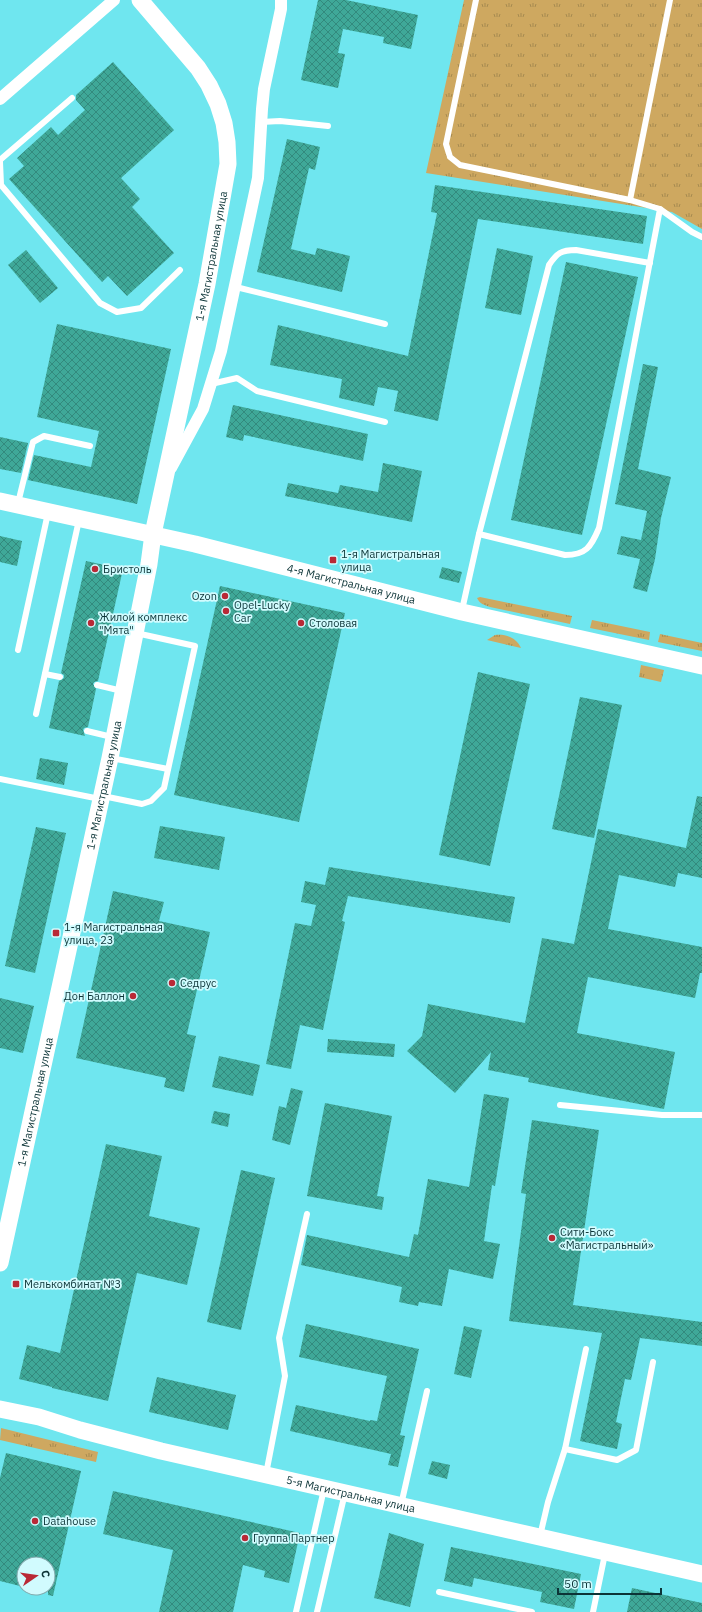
<svg xmlns="http://www.w3.org/2000/svg" width="702" height="1612" font-family="'IBM Plex Sans',sans-serif">
<style>
.grass{fill:url(#grass-tufts)}
.building{fill:url(#building-cross-hatch)}
.lines{fill:none;stroke-linecap:round;stroke-linejoin:round}
.lane{stroke:#fff;stroke-width:6}
.street{stroke:#fff;stroke-width:12}
.secondary{stroke:#fff;stroke-width:17}
.poi-dot{fill:#b92936;stroke:#d1fbfe;stroke-width:1.5}
.labels{text-anchor:middle;dominant-baseline:central;stroke-width:3.5;stroke-linejoin:round;paint-order:stroke}
.street-label{font-size:11px;fill:#0c3437;stroke:#d1fbfe}
.poi-label{font-size:11px;fill:#0c3437;stroke:#d1fbfe;text-anchor:start}
</style>
<defs>
<pattern id="grass-tufts" width="24" height="20" patternUnits="userSpaceOnUse"><rect width="24" height="20" fill="#cea860"/><path d="M3 7l-1-3M5 7V3M7 7l1-3M15 17l-1-3M17 17v-4M19 17l1-3" fill="none" stroke="#a68a50"/></pattern>
<pattern id="building-cross-hatch" width="8" height="8" patternUnits="userSpaceOnUse"><rect width="8" height="8" fill="#3fa898"/><path d="M0 0l8 8M0 8l8-8" fill="none" stroke="#338a7d"/></pattern>
</defs>
<rect width="100%" height="100%" fill="#6fe6ef"/>
<g class="grass">
<polygon points="464,0 702,0 702,229 672,212 426,173"/>
<path d="M480,597L572,616L570,624L490,607C484,605 480,604 477,598Z"/>
<polygon points="592,620 650,632 649,640 590,628"/>
<polygon points="660,634 702,643 702,651 658,642"/>
<path d="M495,635C506,634 516,637 521,648L487,640Z"/>
<polygon points="641,665 664,670 661,682 639,677"/>
<polygon points="1,1428 98,1452 96,1462 0,1440"/>
</g>
<g class="building">
<polygon points="318,0 346,0 418,15 411,49 383,43 384,37 343,29 338,53 345,54 338,88 301,80"/>
<polygon points="113,62 174,130 121,178 140,199 132,207 174,253 127,296 108,276 102,282 9,179 24,166 17,158 51,127 58,135 85,110 76,100 76,95"/>
<polygon points="287,139 320,147 315,170 309,168 291,249 315,255 317,248 350,256 342,292 257,272"/>
<polygon points="435,185 647,216 643,244 478,219 438,421 394,411 398,391 378,387 374,406 339,398 342,379 270,365 278,325 408,356 437,213 431,212"/>
<polygon points="497,248 533,256 521,315 485,308"/>
<polygon points="26,250 58,288 40,303 8,265"/>
<polygon points="566,262 638,277 582,535 511,520"/>
<polygon points="57,324 171,349 137,504 28,480 34,455 91,467 99,431 37,417"/>
<polygon points="643,364 658,367 638,469 671,477 661,518 655,559 647,592 633,588 640,559 617,554 621,536 641,540 647,511 615,504"/>
<polygon points="233,405 368,434 363,461 244,435 243,441 226,437"/>
<polygon points="0,437 28,443 21,473 0,469"/>
<polygon points="383,463 422,471 412,522 285,496 288,483 338,493 340,485 378,492"/>
<polygon points="0,536 22,541 17,566 0,562"/>
<polygon points="86,561 123,569 98,681 94,682 93,684 96,689 88,727 84,728 83,730 85,736 49,728 59,681 64,678 64,675 61,673"/>
<polygon points="442,567 462,572 459,583 439,578"/>
<polygon points="220,586 345,613 299,822 174,795"/>
<polygon points="478,672 530,684 490,866 439,855"/>
<polygon points="580,697 622,705 594,838 552,829"/>
<polygon points="40,758 68,763 64,785 36,779"/>
<polygon points="697,796 702,797 702,878 678,873 675,887 619,875 608,929 702,947 702,973 700,973 695,998 588,977 577,1033 675,1052 664,1109 528,1082 529,1078 488,1070 491,1052 455,1093 407,1051 422,1036 428,1004 525,1023 542,938 574,944 598,829 686,848"/>
<polygon points="160,826 225,837 219,870 154,858"/>
<polygon points="36,827 66,833 35,973 5,966"/>
<polygon points="329,867 515,897 510,923 348,896 342,921 345,922 323,1030 300,1025 291,1069 266,1064 295,923 311,926 316,905 301,902 305,881 325,885"/>
<polygon points="113,891 164,902 159,921 210,932 187,1034 196,1036 184,1092 164,1087 166,1078 76,1058"/>
<polygon points="0,998 34,1006 23,1053 0,1048"/>
<polygon points="328,1039 395,1044 394,1057 327,1052"/>
<polygon points="219,1056 260,1065 253,1096 212,1087"/>
<polygon points="291,1088 303,1091 290,1145 272,1140 279,1106 286,1108"/>
<polygon points="484,1094 509,1098 495,1186 492,1185 484,1241 500,1244 493,1279 449,1269 442,1306 419,1302 418,1306 399,1302 402,1287 301,1265 307,1235 409,1257 414,1234 418,1235 428,1179 469,1187"/>
<polygon points="325,1103 392,1116 377,1196 384,1197 382,1210 307,1196"/>
<polygon points="214,1111 230,1114 228,1127 211,1123"/>
<polygon points="532,1120 599,1130 573,1305 702,1322 702,1346 640,1338 631,1380 625,1379 616,1422 622,1424 617,1449 580,1441 602,1333 509,1321 526,1194 521,1193"/>
<polygon points="106,1144 162,1156 149,1216 200,1228 187,1285 137,1273 108,1401 52,1388 52,1387 19,1379 27,1345 60,1353"/>
<polygon points="241,1170 275,1178 241,1330 207,1322"/>
<polygon points="306,1324 419,1349 400,1435 405,1436 398,1467 388,1465 391,1454 290,1431 296,1405 370,1421 370,1420 377,1421 387,1376 299,1357"/>
<polygon points="464,1326 482,1330 471,1378 454,1374"/>
<polygon points="157,1377 236,1395 228,1430 149,1412"/>
<polygon points="6,1453 81,1471 53,1596 48,1595 48,1564 24,1564 24,1587 0,1581 0,1478"/>
<polygon points="432,1461 450,1465 447,1479 428,1474"/>
<polygon points="113,1491 300,1533 289,1583 264,1577 265,1571 243,1565 233,1612 159,1612 173,1550 103,1534"/>
<polygon points="389,1533 424,1544 410,1607 374,1598"/>
<polygon points="451,1547 581,1574 574,1609 540,1602 542,1592 474,1578 472,1587 444,1581"/>
<polygon points="632,1588 702,1603 702,1612 627,1612"/>
</g>
<g class="lines">
<g class="lane">
<polyline points="476,0 446,144 450,157 460,165 630,200 660,209 692,232 702,237"/>
<polyline points="261,122 280,121 328,126"/>
<polyline points="0,160 72,98"/>
<polyline points="0,162 1,185 100,303 117,312 141,308 180,270"/>
<polyline points="630,200 670,0"/>
<polyline points="236,287 385,324"/>
<polyline points="211,384 237,378 257,391 385,422"/>
<polyline points="18,503 33,442 44,436 90,446"/>
<path d="M479,534L565,555C586,555 591,547 599,528L660,209"/>
<path d="M462,610L479,534L549,265C557,253 561,250 576,250L650,263"/>
<polyline points="18,650 48,513"/>
<polyline points="45,674 60,677"/>
<polyline points="97,685 122,691"/>
<polyline points="36,714 79,520"/>
<polyline points="87,731 112,737"/>
<polyline points="111,758 168,769"/>
<polyline points="0,779 100,799"/>
<polyline points="103,796 142,804 151,801 164,788 195,646 136,633"/>
<polyline points="560,1105 662,1115 702,1115"/>
<polyline points="565,1449 617,1460 636,1450 653,1362"/>
<polyline points="266,1474 285,1376 279,1338 307,1214"/>
<polyline points="401,1505 427,1391"/>
<polyline points="540,1536 548,1502 565,1449 586,1349"/>
<polyline points="439,1592 532,1612"/>
<polyline points="296,1612 324,1489"/>
<polyline points="317,1612 345,1493"/>
<polyline points="593,1612 605,1554"/>
</g>
<g class="street">
<polyline points="0,99 114,0"/>
<polyline points="171,468 203,409 221,351 258,178 262,109 264,89 281,9 281,0"/>
</g>
<g class="secondary">
<path id="s1" d="M0,501L195,544L462,612L702,666"/>
<path id="s2" d="M0,1263L110,758L149,564L153,534L207,284L228,164L227,142L224,123L218,104L209,85L198,68L140,0"/>
<path id="s3" d="M0,1409L39,1417L80,1430L161,1451L702,1574"/>
</g>
</g>
<g class="poi-dot">
<rect x="329" y="556" width="8" height="8" rx="2"/>
<circle cx="95" cy="569" r="4"/>
<circle cx="225" cy="596" r="4"/>
<circle cx="226" cy="611" r="4"/>
<circle cx="91" cy="623" r="4"/>
<circle cx="301" cy="623" r="4"/>
<rect x="52" y="929" width="8" height="8" rx="2"/>
<circle cx="172" cy="983" r="4"/>
<circle cx="133" cy="996" r="4"/>
<circle cx="552" cy="1238" r="4"/>
<rect x="12" y="1280" width="8" height="8" rx="2"/>
<circle cx="35" cy="1521" r="4"/>
<circle cx="245" cy="1538" r="4"/>
</g>
<g class="labels">
<g class="street-label">
<text stroke="none"><textPath href="#s2" startOffset="1029">1-я Магистральная улица</textPath></text>
<text stroke="none"><textPath href="#s1" startOffset="361">4-я Магистральная улица</textPath></text>
<text stroke="none"><textPath href="#s2" startOffset="489">1-я Магистральная улица</textPath></text>
<text stroke="none"><textPath href="#s2" startOffset="165">1-я Магистральная улица</textPath></text>
<text stroke="none"><textPath href="#s3" startOffset="361">5-я Магистральная улица</textPath></text>
</g>
<g class="poi-label">
<text x="341" y="554">1-я Магистральная<tspan x="341" dy="13">улица</tspan></text>
<text x="103" y="569">Бристоль</text>
<text x="217" y="596" text-anchor="end">Ozon</text>
<text x="234" y="605">Opel-Lucky<tspan x="234" dy="13">Car</tspan></text>
<text x="99" y="617">Жилой комплекс<tspan x="99" dy="13">"Мята"</tspan></text>
<text x="309" y="623">Столовая</text>
<text x="64" y="927">1-я Магистральная<tspan x="64" dy="13">улица, 23</tspan></text>
<text x="180" y="983">Седрус</text>
<text x="125" y="996" text-anchor="end">Дон Баллон</text>
<text x="560" y="1232">Сити-Бокс<tspan x="560" dy="13">«Магистральный»</tspan></text>
<text x="24" y="1284">Мелькомбинат №3</text>
<text x="43" y="1521">Datahouse</text>
<text x="253" y="1538">Группа Партнер</text>
</g>
</g>
<g transform="translate(36 1576) rotate(77)"><circle r="19" fill="#d1fbfe" stroke="#82abae"/>
<path d="M0-3L7 15L0 10L-7 15Z" fill="#b92936"/>
<text y="-6" font-size="11" font-weight="bold" text-anchor="middle" fill="#0c3437">С</text>
</g>
<path d="M558 1588v6h103v-6" fill="none" stroke="#0c3437" stroke-width="2"/>
<text x="564" y="1588" font-size="12" fill="#0c3437" stroke="#d1fbfe" stroke-width="3" paint-order="stroke">50 m</text>
</svg>
